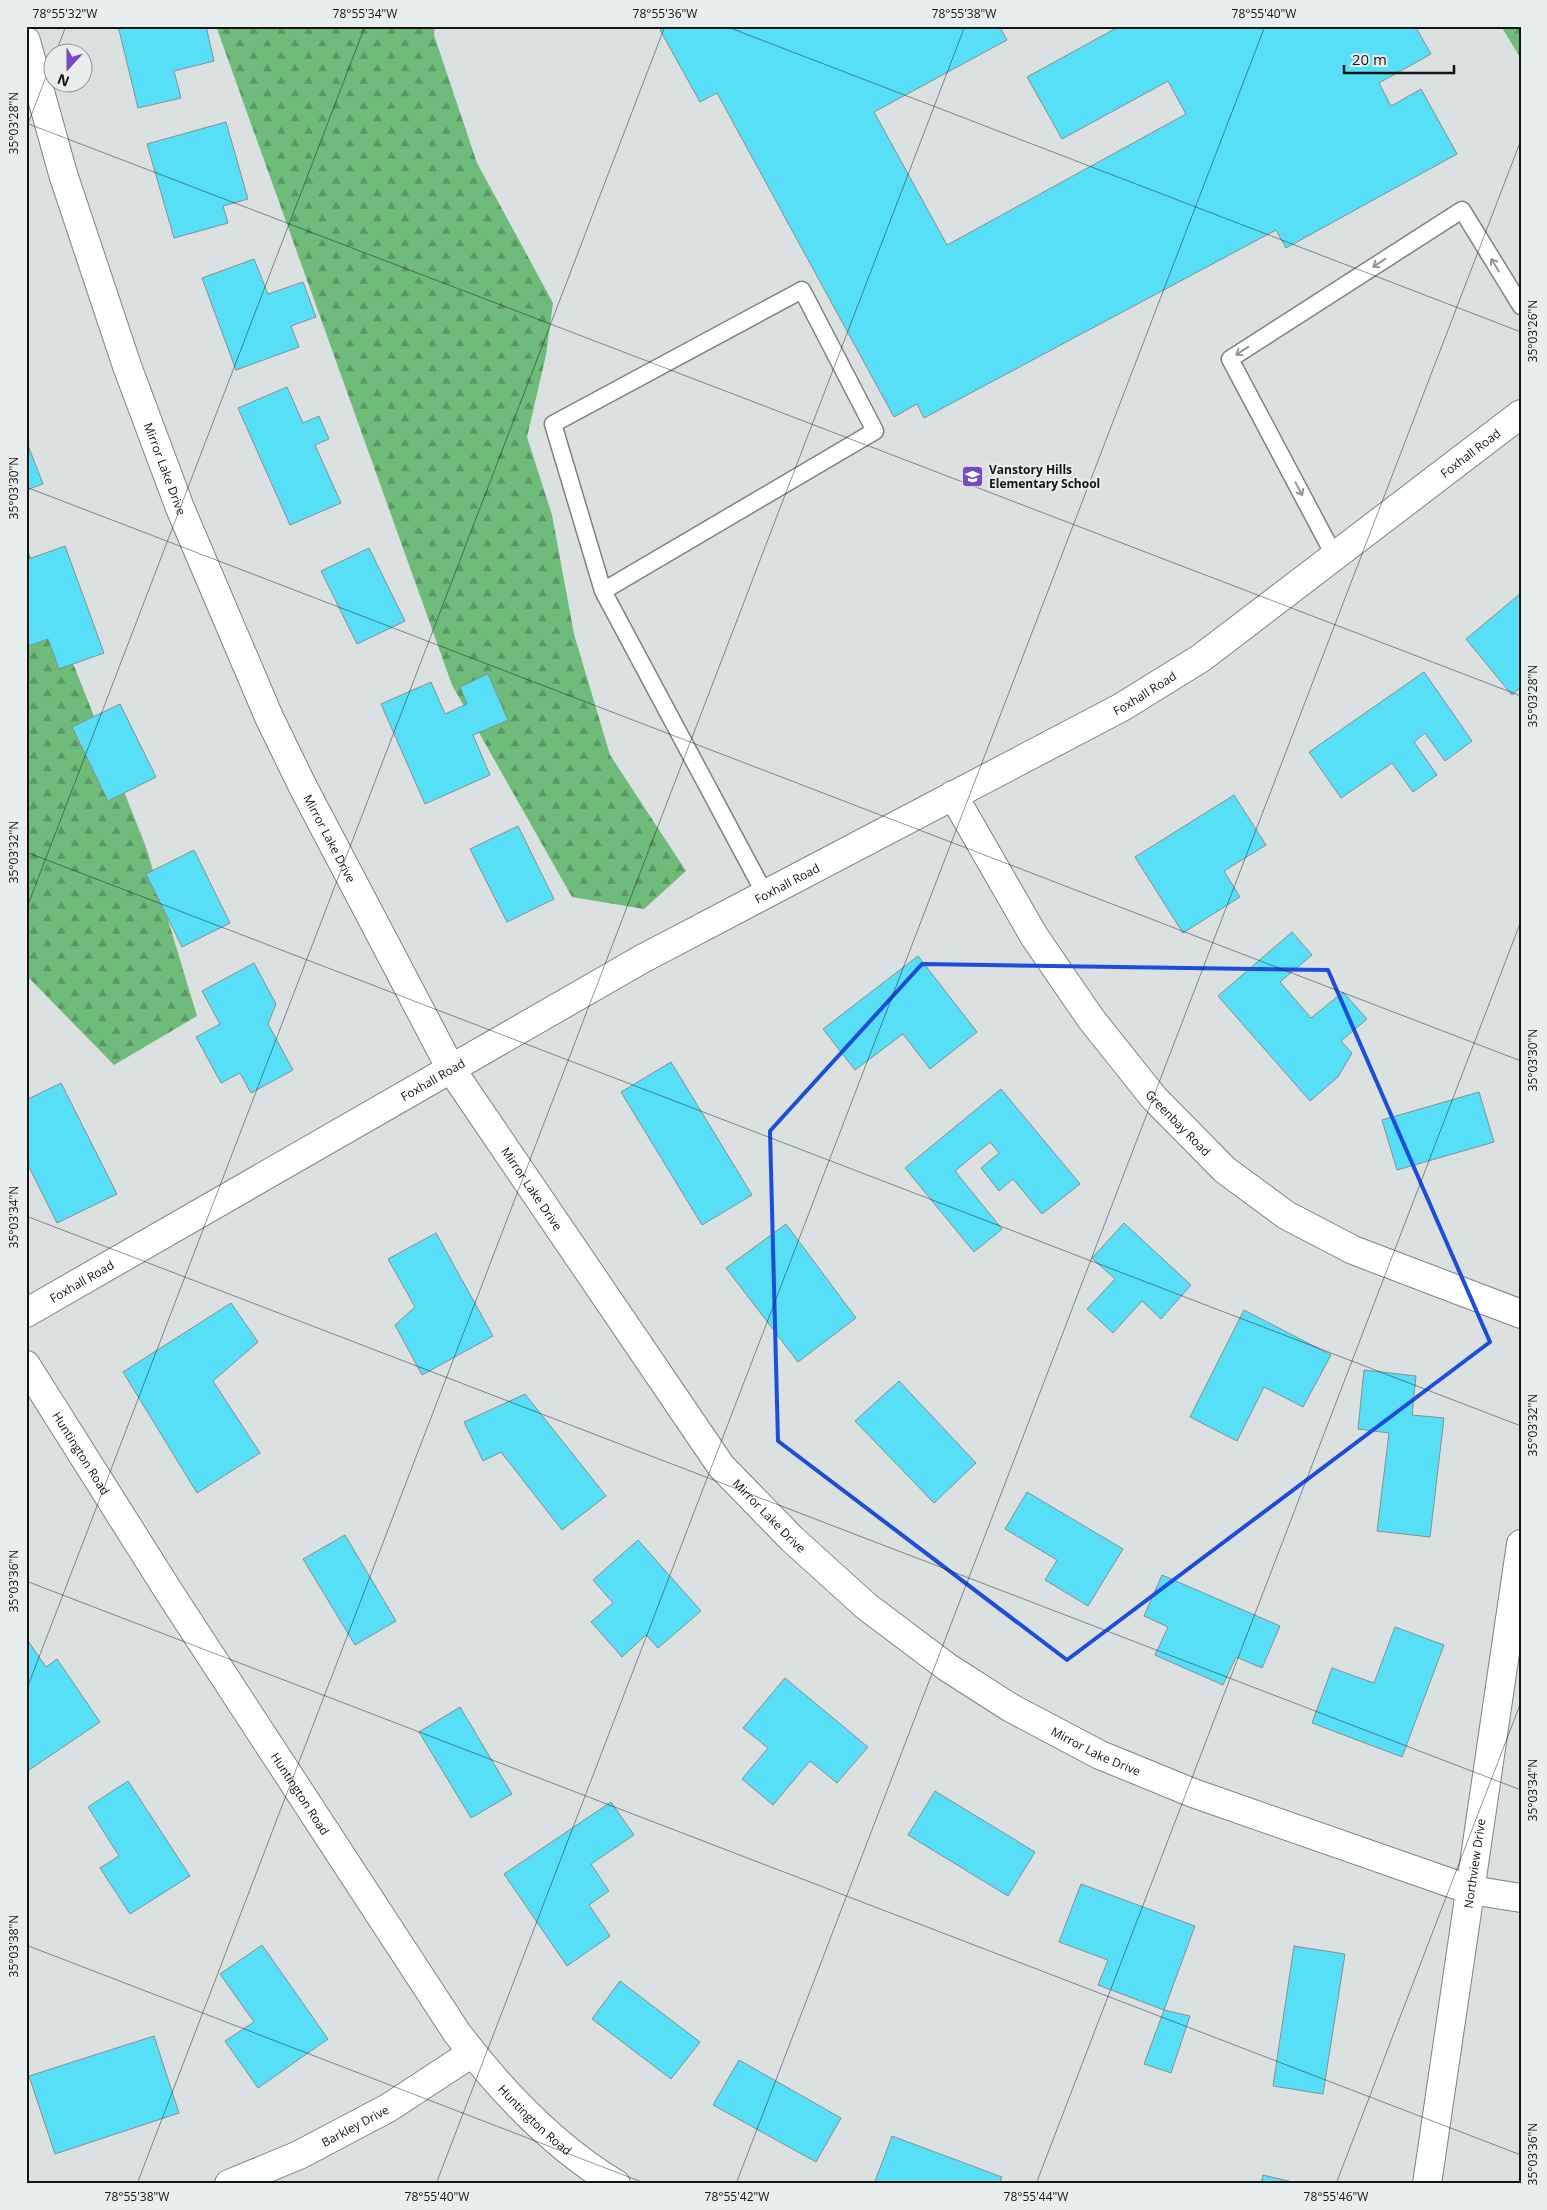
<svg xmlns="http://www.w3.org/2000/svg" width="1547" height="2210" font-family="'Open Sans',sans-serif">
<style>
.forest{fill:url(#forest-firs)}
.building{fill:#57dff8;stroke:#888f90}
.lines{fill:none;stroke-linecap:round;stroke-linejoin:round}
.service-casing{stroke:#7c8382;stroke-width:19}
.minor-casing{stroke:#7c8382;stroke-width:30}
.service{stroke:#fff;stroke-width:16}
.minor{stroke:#fff;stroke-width:28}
.oneway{stroke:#949695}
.marked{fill:none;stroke:#1d4ed8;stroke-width:4;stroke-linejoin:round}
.ticks{fill:none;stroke:#121514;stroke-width:1;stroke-opacity:0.45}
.labels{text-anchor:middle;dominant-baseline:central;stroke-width:4;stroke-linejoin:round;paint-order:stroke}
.street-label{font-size:12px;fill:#121514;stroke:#e7eeed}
.poi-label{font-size:12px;font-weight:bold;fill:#121514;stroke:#e7eeed;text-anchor:start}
.neatline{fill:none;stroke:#121514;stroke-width:2}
.ticks-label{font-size:12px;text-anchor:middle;fill:#121514}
</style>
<defs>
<pattern id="forest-firs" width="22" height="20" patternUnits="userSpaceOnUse" patternTransform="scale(1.25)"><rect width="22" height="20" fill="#6ebb7a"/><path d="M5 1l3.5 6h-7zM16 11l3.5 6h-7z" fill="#599763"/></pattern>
</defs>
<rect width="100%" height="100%" fill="#dae1e0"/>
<g class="forest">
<polygon points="216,26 435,26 434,35 477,163 553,303 546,355 527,437 552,515 574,634 610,755 686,871 644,909 572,897 452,685"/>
<polygon points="1501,26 1521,26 1521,59"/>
<polygon points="26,545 146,847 197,1016 114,1065 26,975"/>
</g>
<g class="building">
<polygon points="118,26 206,26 214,61 174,71 181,98 138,108"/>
<polygon points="666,26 999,26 1007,40 874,112 947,245 1186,114 1168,81 1062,139 1027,77 1120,26 1415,26 1431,54 1379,83 1391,106 1421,89 1457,154 1286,248 1276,230 924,418 917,404 894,417 717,93 700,102 660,30"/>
<polygon points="226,122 248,199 223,206 228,223 174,238 147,144"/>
<polygon points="254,259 268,294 303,282 316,317 291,326 299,347 236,370 202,278"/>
<polygon points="287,387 303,423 319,416 329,439 315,445 341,503 290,525 238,408"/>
<polygon points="26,440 43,484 26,490"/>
<polygon points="65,546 104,653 59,669 48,639 26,647 26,560"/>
<polygon points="369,548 405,621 357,644 321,571"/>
<polygon points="1521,593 1521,687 1512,695 1466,639"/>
<polygon points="1424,672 1472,741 1445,761 1425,733 1414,742 1437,775 1413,792 1392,763 1341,798 1309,752"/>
<polygon points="488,674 508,720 473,735 490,775 425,804 381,704 431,682 445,714 467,704 460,687"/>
<polygon points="120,704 156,777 108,801 72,727"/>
<polygon points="1234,795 1266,845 1224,871 1240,897 1183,933 1135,857"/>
<polygon points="518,826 554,899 507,922 470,849"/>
<polygon points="194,850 230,923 182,947 146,874"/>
<polygon points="1292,932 1312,955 1280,982 1311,1018 1343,992 1367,1019 1341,1041 1352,1053 1338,1077 1310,1101 1218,996"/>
<polygon points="918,956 977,1032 930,1069 903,1034 855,1070 823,1029"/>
<polygon points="254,963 276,1004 268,1024 293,1070 251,1093 240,1073 221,1083 196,1037 220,1024 202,991"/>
<polygon points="671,1062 752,1195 702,1225 621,1092"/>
<polygon points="61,1083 117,1194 57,1223 26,1161 26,1100"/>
<polygon points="1001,1089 1080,1184 1042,1214 1013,1179 999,1191 981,1168 999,1153 990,1142 955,1171 1002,1229 974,1252 905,1168"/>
<polygon points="1479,1092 1494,1142 1397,1170 1382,1120"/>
<polygon points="1124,1223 1191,1285 1161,1319 1142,1301 1113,1333 1087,1309 1115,1279 1092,1258"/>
<polygon points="786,1224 856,1318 798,1362 726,1268"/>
<polygon points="436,1233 493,1336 422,1375 395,1325 415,1307 388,1259"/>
<polygon points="231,1303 258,1342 213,1381 260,1453 197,1493 123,1372"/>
<polygon points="1244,1310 1331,1355 1303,1407 1264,1387 1237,1441 1190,1417"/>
<polygon points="1364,1370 1416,1376 1412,1415 1444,1418 1430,1537 1377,1531 1389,1433 1358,1429"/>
<polygon points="899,1381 976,1463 934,1503 855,1421"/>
<polygon points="525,1394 606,1496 562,1530 501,1452 483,1461 464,1422"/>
<polygon points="1027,1492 1123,1549 1088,1606 1045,1580 1057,1560 1005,1529"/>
<polygon points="345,1535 396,1621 355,1645 303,1559"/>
<polygon points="638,1540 701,1611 658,1648 646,1635 622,1657 591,1622 613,1603 593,1580"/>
<polygon points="1162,1575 1280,1626 1262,1668 1236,1657 1223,1685 1155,1655 1168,1627 1144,1616"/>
<polygon points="1395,1627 1444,1645 1402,1757 1312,1723 1332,1668 1374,1683"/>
<polygon points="26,1638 46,1667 57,1659 100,1722 26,1772"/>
<polygon points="785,1678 868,1747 837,1783 810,1761 773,1805 742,1779 768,1748 743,1728"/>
<polygon points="460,1707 512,1794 471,1818 419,1732"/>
<polygon points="128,1781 190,1876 130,1914 100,1868 119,1856 88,1807"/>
<polygon points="935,1791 1035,1852 1008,1896 908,1835"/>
<polygon points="611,1802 634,1835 591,1864 609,1891 589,1905 610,1936 567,1966 504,1874"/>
<polygon points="1081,1884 1195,1926 1164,2010 1098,1985 1108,1960 1059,1942"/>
<polygon points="262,1945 328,2039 258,2088 225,2041 254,2022 220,1974"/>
<polygon points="1294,1946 1345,1954 1323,2094 1273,2086"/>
<polygon points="620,1981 700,2042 671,2079 592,2019"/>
<polygon points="1164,2010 1190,2016 1171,2073 1144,2064"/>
<polygon points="154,2036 179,2113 55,2154 29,2076"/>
<polygon points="739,2060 841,2118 816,2162 713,2105"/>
<polygon points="892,2136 1002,2177 999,2184 874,2184"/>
<polygon points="1263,2175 1301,2184 1261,2184"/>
</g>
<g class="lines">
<defs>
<g id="service">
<polyline points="1335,557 1230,359 1462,210 1521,306"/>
<polyline points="603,591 875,431 802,290 553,424 603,591 765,894"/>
</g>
<g id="minor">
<path id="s1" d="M26,41L63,174L127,366L180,508L269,717L302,785L451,1069L721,1466L792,1539L866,1606L947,1667L1011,1708L1100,1755L1193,1793L1471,1890L1521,1898"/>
<path id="s2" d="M953,795L1034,936L1091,1019L1154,1098L1225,1170L1286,1215L1353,1250L1521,1314"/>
<path id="s3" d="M26,1313L642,959L1122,707L1201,658L1521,414"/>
<path id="s4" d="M26,1365L171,1595L457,2033C501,2091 553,2146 616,2184"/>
<path id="s5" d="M229,2184L299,2155L388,2108L472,2053"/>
<path id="s6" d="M1427,2184L1521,1544"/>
</g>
</defs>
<use href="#service" class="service-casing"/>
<use href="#minor" class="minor-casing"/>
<use href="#service" class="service"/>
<use href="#minor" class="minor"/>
</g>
<defs><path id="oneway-shaft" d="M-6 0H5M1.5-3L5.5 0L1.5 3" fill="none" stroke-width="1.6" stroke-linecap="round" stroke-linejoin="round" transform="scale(1.25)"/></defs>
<g class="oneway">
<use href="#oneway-shaft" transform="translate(1379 263) rotate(147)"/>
<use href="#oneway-shaft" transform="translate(1495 265) rotate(-121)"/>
<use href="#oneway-shaft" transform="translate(1242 351) rotate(147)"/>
<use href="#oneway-shaft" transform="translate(1299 489) rotate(62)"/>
</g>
<path class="marked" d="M922,964L1328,970L1490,1342L1067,1660L778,1441L770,1131Z"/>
<path class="ticks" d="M725,26L1521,332M56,52L66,26M26,123L1521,696M26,129L52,61M26,487L1521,1061M26,852L1521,1426M26,910L365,26M26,1216L1521,1790M26,1581L1521,2155M26,1691L665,26M26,1945L647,2184M137,2184L965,26M436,2184L1265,26M736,2184L1521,140M1036,2184L1521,921M1336,2184L1521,1702"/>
<defs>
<symbol id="school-square" viewBox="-11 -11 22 22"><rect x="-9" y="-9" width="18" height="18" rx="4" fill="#7849c2" stroke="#e7eeed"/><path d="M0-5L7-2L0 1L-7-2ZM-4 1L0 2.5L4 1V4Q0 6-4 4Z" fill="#fff"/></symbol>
</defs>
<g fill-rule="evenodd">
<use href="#school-square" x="960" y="464" width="25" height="25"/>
</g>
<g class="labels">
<g class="street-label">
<text stroke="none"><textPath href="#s3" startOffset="1684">Foxhall Road</textPath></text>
<text stroke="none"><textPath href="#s1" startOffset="450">Mirror Lake Drive</textPath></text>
<text stroke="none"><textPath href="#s3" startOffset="1279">Foxhall Road</textPath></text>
<text stroke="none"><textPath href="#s1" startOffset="855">Mirror Lake Drive</textPath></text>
<text stroke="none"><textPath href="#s3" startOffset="874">Foxhall Road</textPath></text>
<text stroke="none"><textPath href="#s3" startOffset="469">Foxhall Road</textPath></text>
<text stroke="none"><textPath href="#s2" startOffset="399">Greenbay Road</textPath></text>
<text stroke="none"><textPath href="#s1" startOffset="1260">Mirror Lake Drive</textPath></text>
<text stroke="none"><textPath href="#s3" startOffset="64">Foxhall Road</textPath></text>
<text stroke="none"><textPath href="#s4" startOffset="104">Huntington Road</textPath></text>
<text stroke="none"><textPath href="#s1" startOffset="1665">Mirror Lake Drive</textPath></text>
<text stroke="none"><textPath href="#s1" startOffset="2070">Mirror Lake Drive</textPath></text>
<text stroke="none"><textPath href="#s4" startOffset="509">Huntington Road</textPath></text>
<text stroke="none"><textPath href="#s6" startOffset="324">Northview Drive</textPath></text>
<text stroke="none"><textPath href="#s4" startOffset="912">Huntington Road</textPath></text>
<text stroke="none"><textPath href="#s5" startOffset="139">Barkley Drive</textPath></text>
</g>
<g class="poi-label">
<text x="989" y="469">Vanstory Hills<tspan x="989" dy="14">Elementary School</tspan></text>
</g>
</g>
<rect width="1547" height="2210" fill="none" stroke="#e7eeed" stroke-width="55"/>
<g transform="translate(68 68) rotate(201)"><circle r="24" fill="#e7eeed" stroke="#929796"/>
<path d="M0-4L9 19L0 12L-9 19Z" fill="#7849c2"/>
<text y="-8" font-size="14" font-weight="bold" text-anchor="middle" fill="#121514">N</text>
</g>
<path d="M1344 65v8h110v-8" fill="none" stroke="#121514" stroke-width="2.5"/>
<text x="1352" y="65" font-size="15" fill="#121514" stroke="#e7eeed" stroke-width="4" paint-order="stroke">20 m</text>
<rect x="28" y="28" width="1492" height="2154" class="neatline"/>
<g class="ticks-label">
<text x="65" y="18">78°55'32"W</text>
<text x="365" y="18">78°55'34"W</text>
<text x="665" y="18">78°55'36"W</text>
<text x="964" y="18">78°55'38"W</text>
<text x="1264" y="18">78°55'40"W</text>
<text transform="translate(14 123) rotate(-90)" y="4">35°03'28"N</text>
<text transform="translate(1533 331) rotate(-90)" y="4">35°03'26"N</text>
<text transform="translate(14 488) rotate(-90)" y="4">35°03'30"N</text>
<text transform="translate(1533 696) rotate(-90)" y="4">35°03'28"N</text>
<text transform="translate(14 852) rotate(-90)" y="4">35°03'32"N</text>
<text transform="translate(1533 1060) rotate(-90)" y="4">35°03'30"N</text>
<text transform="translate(14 1217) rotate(-90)" y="4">35°03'34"N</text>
<text transform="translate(1533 1425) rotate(-90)" y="4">35°03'32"N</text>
<text transform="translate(14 1581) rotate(-90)" y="4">35°03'36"N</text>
<text transform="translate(1533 1790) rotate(-90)" y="4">35°03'34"N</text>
<text transform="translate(14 1946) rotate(-90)" y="4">35°03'38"N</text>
<text transform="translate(1533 2154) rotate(-90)" y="4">35°03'36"N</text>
<text x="137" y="2201">78°55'38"W</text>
<text x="437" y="2201">78°55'40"W</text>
<text x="737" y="2201">78°55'42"W</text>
<text x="1036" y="2201">78°55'44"W</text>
<text x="1336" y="2201">78°55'46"W</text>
</g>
</svg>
